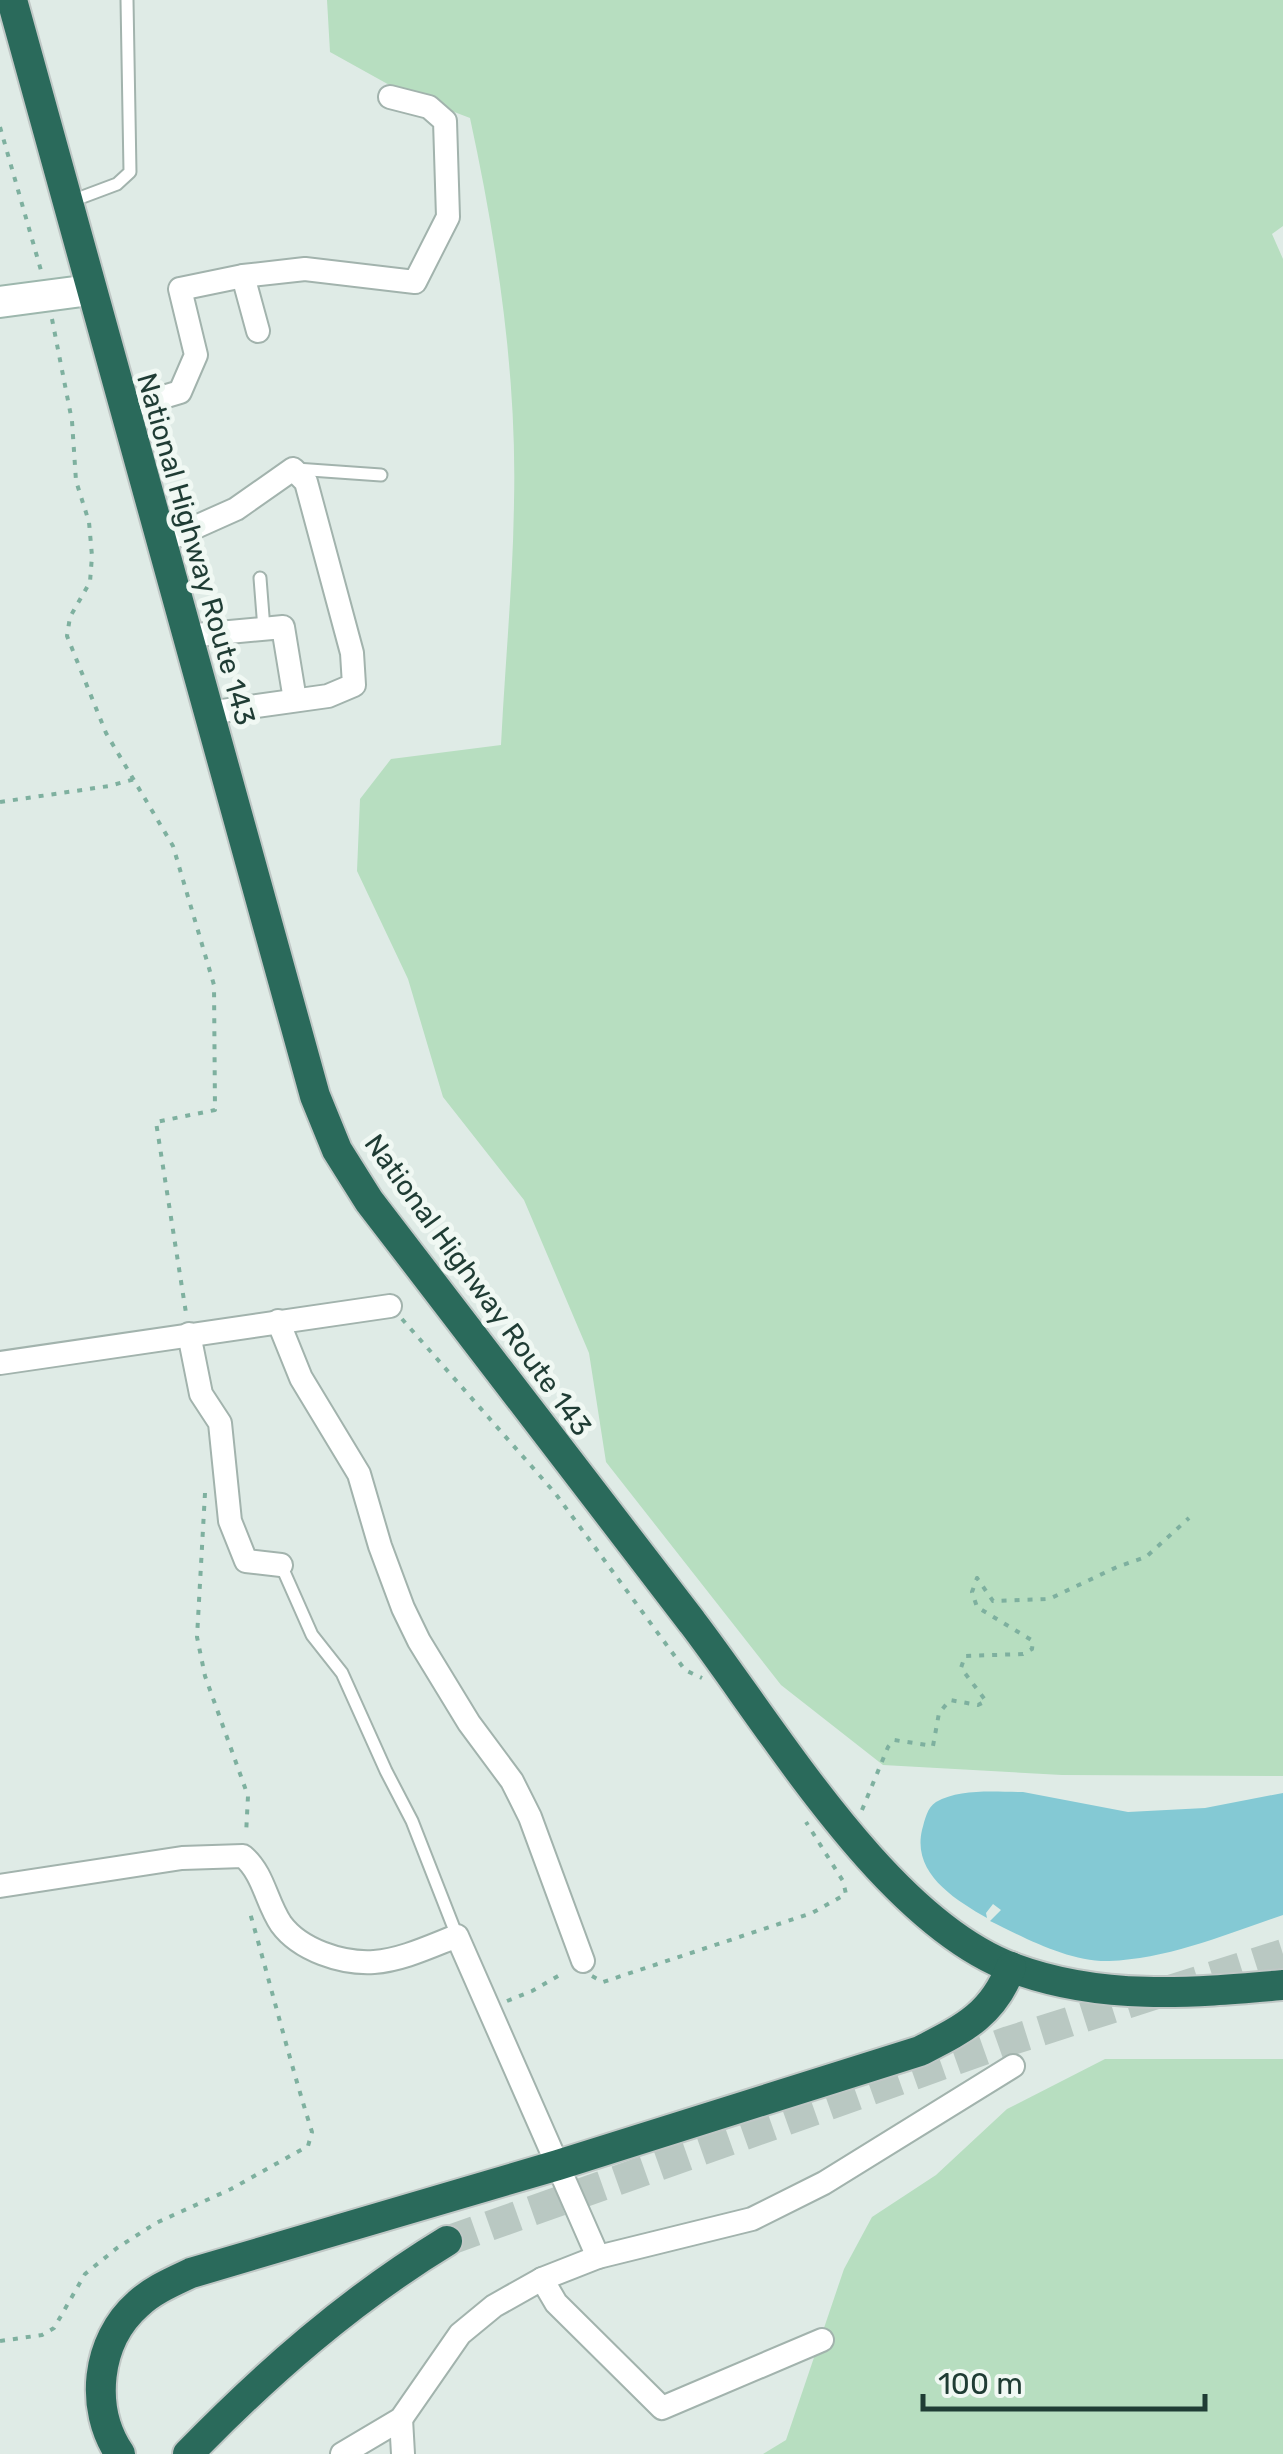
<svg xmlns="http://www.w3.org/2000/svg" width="1283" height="2454" font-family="Rubik,sans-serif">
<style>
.green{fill:#b7dec0}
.water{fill:#84c9d4}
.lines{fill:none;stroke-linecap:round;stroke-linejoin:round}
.highway-tunnel{stroke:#b9c8c2;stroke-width:30;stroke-dasharray:30 15;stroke-linecap:butt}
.lane-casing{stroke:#a2b3ad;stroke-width:15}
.street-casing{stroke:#a2b3ad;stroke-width:26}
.secondary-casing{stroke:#9db7ad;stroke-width:34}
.highway-casing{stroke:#c0c8c6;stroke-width:34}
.path{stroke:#7eb09f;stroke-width:4;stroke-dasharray:5 8;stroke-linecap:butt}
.lane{stroke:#fff;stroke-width:11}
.street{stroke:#fff;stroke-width:22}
.secondary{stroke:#fff;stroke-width:30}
.highway{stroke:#2a6a5b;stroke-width:30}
.labels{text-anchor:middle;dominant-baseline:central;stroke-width:10;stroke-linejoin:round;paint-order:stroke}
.street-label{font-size:28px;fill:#1f3c34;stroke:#f0f8f3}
</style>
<rect width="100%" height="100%" fill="#dfebe6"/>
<g class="green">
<path d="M327,0H1283V226L1272,234L1283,259V1776L1062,1775L883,1765L781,1685L606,1462L589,1353L524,1200L443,1097L408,979L357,871L360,799L391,759L501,745C505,664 513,583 514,502C517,374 497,243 470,118L402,92L330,52Z"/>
<polygon points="1105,2059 1283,2059 1283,2454 763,2454 786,2440 844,2269 872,2217 936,2175 1007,2109"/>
</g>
<path class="water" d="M1023,1792L1128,1812L1205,1808L1283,1793V1915C1227,1934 1168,1959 1109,1961C1069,1962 1025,1938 990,1921L1001,1910L993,1904L986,1913L987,1918C954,1899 912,1873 922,1830C925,1819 927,1808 936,1802C960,1788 996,1792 1023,1792Z"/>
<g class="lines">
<polyline class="highway-tunnel" points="447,2241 1009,2041 1283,1954"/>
<defs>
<g id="lane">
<polyline points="69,202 117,184 130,172 127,0"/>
<polyline points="296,469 381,475"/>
<polyline points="260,578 264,629"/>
<polyline points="281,1565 312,1635 342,1673 386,1771 412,1821 457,1936"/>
</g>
<g id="street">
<polyline points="243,276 258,331"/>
<polyline points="123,409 180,392 196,355 180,289 243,276 305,269 415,282 448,217 445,121 429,107 390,97"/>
<polyline points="160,543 236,509 293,469 306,482 352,653 354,685 328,696 208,713"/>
<polyline points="186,636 283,627 295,700"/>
<polyline points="278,1321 301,1378 359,1474 380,1546 403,1608 419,1641 469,1723 512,1781 530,1817 583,1961"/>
<polyline points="189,1334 201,1394 220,1423 230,1521 246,1561 281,1565"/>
<polyline points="0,1363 390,1306"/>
<path d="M0,1886L182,1858L243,1856C264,1874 266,1902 281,1924C300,1950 342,1964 374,1962C402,1960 431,1946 457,1936L598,2257"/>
<polyline points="542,2279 556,2303 662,2408 822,2340"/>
<polyline points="401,2419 403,2454"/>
<polyline points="342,2454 401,2419 460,2334 494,2306 542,2279 598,2257 752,2219 824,2183 1013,2066"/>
</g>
<polyline id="secondary" points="0,302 90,290"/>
<g id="highway">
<path d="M12,0L315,1096L337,1150L369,1201C476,1342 584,1482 692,1622C773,1728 886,1921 1013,1968C1102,2001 1191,1993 1283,1985"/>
<path d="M120,2454C89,2408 96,2341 138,2304C153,2290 172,2282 191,2273L558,2165L920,2051C963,2029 993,2015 1011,1967"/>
<path d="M188,2454C267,2373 350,2300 447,2241"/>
</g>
</defs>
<use href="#lane" class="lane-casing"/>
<use href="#street" class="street-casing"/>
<use href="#secondary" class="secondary-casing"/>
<use href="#highway" class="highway-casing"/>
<g class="path">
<polyline points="0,127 42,274"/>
<polyline points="52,319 72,421 76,481 89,522 92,556 90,582 70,617 67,636 106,733 173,846 214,985 215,1110 156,1122 186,1313"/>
<polyline points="0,802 109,786 135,779"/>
<polyline points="402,1319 555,1493 685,1670 702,1678"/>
<polyline points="205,1493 197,1637 205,1676 248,1796 246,1835"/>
<polyline points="862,1810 888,1747 894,1740 933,1746 939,1713 950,1700 978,1705 986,1701 961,1668 965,1656 1023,1654 1032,1649 1033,1641 977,1607 972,1592 977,1578 993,1601 1049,1599 1117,1567 1146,1557 1189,1518"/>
<polyline points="592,1976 603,1982 812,1913 846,1894 843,1881 806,1822"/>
<polyline points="507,2001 532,1991 565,1972"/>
<path d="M0,2341L42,2335L54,2328L85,2274L117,2248L156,2223L231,2189L308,2146L312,2132C289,2059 271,1986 250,1913"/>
</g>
<use href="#lane" class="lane"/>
<use href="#street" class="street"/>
<use href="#secondary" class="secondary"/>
<use href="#highway" class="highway"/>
</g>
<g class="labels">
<g class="street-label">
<text transform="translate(196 549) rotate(74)">National Highway Route 143</text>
<text transform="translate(478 1285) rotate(54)">National Highway Route 143</text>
</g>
</g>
<path d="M923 2394v15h282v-15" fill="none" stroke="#1f3c34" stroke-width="5"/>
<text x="938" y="2394" font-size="30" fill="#1f3c34" stroke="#f0f8f3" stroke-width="8" paint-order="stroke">100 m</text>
</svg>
